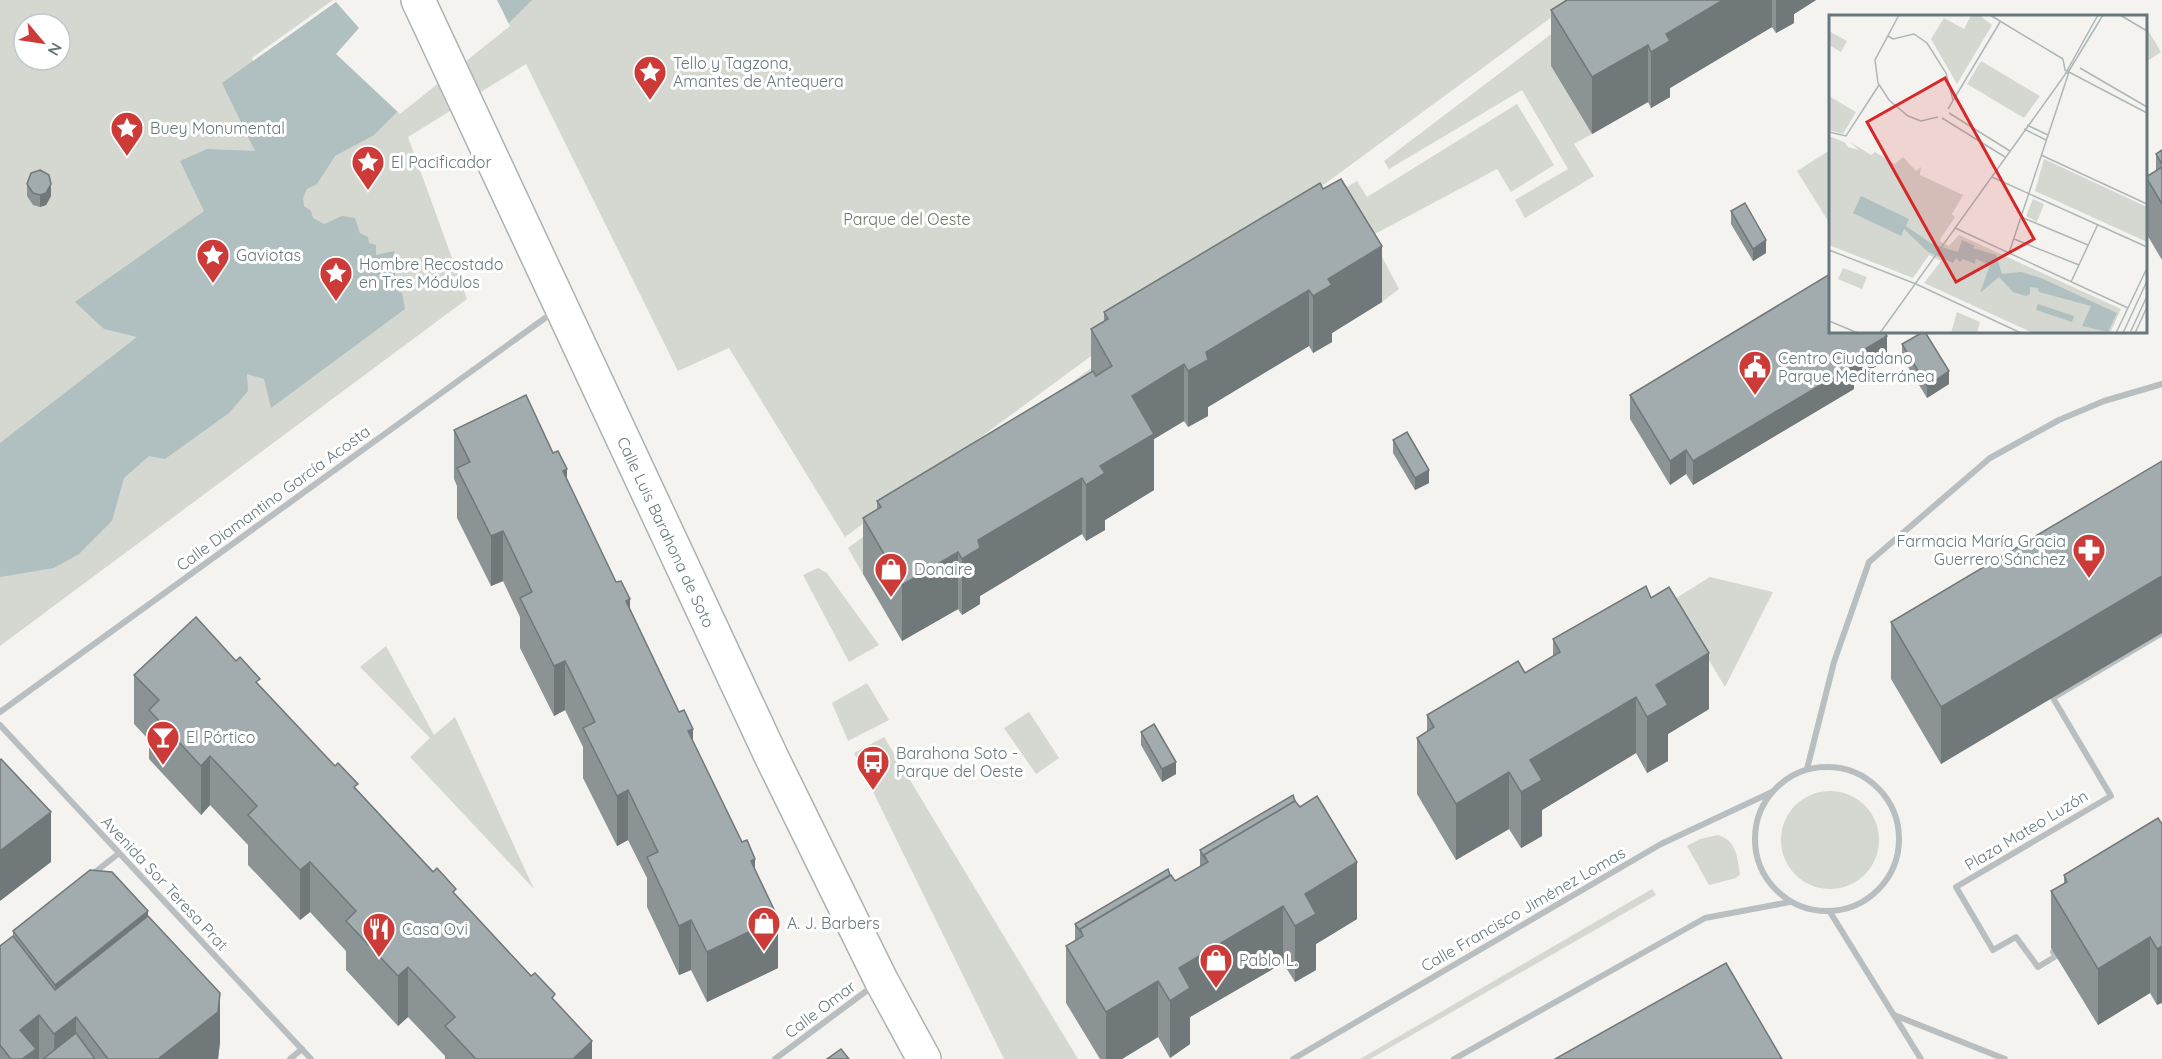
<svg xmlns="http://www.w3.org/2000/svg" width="2162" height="1059" font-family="Quicksand,sans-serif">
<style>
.green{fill:#d4d8d0;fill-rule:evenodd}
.water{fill:#b0bfbf}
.pier{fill:#f4f3f0}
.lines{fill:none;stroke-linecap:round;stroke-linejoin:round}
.secondary-casing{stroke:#abb2b4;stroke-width:36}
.street{stroke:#b9bec0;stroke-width:6}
.secondary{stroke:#fff;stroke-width:33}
.wall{fill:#8b9395}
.shaded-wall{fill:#717879}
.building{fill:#a2abad;stroke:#717879;stroke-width:1.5}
.labels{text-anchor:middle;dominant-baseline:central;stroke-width:6;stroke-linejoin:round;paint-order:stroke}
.poi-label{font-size:16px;fill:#66787d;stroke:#fff;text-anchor:start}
.park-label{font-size:16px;fill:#6b7564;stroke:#fff}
.street-label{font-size:16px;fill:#66787d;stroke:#fff}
.inset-road{fill:none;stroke:#aeb7b8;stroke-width:1.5}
.view{fill:#d62828;fill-opacity:0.15;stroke:#d62828;stroke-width:3}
.inset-edge{fill:none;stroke:#66787d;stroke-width:3}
</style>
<rect width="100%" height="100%" fill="#f4f3f0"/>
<g class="green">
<path d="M0,0H1575L845,537L729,348L678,371L526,64L408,137L467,299L0,646ZM24,24H60V60H24Z"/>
<polygon points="1596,0 1551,66 1592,134 1574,144 1594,176 1525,218 1515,200 1568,169 1522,90 1389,169 1384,161"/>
<polygon points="2146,27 2161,52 2146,62"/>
<polygon points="1517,104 1554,165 1511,192 1497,169 1371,236 1399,289 1382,302 1342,235 863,574 848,548 1290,221 1357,181 1367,197"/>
<polygon points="1830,150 1830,224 1797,171"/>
<polygon points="818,568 827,573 879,645 849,662 803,575"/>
<polygon points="1710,577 1773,592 1725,687 1673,600"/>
<polygon points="386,646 434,735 455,717 534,889 410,757 430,738 360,667"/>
<polygon points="867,683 889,720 848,741 832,703"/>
<polygon points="1029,712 1059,758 1036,774 1004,728"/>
<polygon points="884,737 1078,1059 1004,1059 854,753"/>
<circle cx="1830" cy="840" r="49"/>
<path d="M1718,835C1737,841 1737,857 1740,874L1736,878L1709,885L1687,846L1700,839Z"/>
<polygon points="1652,889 1656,895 1370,1059 1360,1059"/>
</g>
<polygon class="water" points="338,0 532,0 509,23 398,111 374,135 335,156 317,184 307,189 303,198 304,206 311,211 313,218 324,224 342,216 355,218 360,233 368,237 369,243 376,245 376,255 394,251 396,290 402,293 405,309 271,408 264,379 247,374 248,391 229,413 165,459 149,456 124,478 112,521 79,554 54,568 0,577 0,443 137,337 104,329 75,302 204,211 180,161 207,149 255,151 222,83"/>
<polygon class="pier" points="333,0 497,0 510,26 400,114 336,54 359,28 336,2 253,61 252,58"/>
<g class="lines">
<defs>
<polyline id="secondary" points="418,0 772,758 881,980 924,1059"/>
</defs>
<use href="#secondary" class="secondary-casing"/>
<g class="street">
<polyline points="0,712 552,313"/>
<polyline points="0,725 311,1059"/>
<circle cx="1827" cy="839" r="72"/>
<polyline points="1807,769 1834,662 1869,562 1990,458 2059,420 2104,401 2162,384"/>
<polyline points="90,876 118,854"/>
<polyline points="1830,912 1921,1059"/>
<polyline points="2053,952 2056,956 2038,967 2016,937 1993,950 1956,887 2111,796 2053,698 2162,633"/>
<polyline points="1894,1015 2005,1059"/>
<polyline points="290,1059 302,1049"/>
<polyline points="775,1059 873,986"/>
<polyline points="1293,1059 1661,844 1772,792"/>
<polyline points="1454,1059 1705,918 1790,902"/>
</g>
<use href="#secondary" class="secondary"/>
</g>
<g class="wall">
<polygon points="1566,0 1816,0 1794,14 1794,23 1776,33 1772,27 1670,88 1670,97 1651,108 1648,102 1592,134 1551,66 1551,10"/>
<polygon points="2162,150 2162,260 2146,233 2146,177 2156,171 2156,154"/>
<polygon points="1320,183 1382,302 1332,333 1332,342 1313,353 1309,346 1208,407 1208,416 1188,427 1184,421 1154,439 1154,490 1105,520 1105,530 1086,541 1082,534 980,596 980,604 962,615 958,609 902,641 863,574 863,518 877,510 877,501 1091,373 1091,329 1104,321 1104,312"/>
<polygon points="27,184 51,196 46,205 40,207 33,205 27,196"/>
<polygon points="1731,211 1766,253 1753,261 1731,224"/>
<polygon points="1902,344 1949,384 1927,398 1902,357"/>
<polygon points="1887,360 1854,379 1854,389 1693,485 1686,474 1670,485 1630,419 1630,395"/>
<polygon points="454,430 553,453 755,870 778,968 707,1002 691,970 679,975 647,907 647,878 628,840 617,846 583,778 583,747 565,710 554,716 520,648 520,617 503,581 491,586 457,518 457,486 454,479"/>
<polygon points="1393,440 1429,483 1415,490 1393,453"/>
<polygon points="2162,461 1941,764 1891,679 1891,622"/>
<polygon points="1651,598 1709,709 1668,734 1668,761 1647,773 1636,753 1542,810 1542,836 1532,842 1521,848 1509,829 1456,860 1417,794 1417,738 1427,732 1427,715 1525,673 1553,656 1553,639"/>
<polygon points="134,675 260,686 555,1001 592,1059 445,1059 445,1056 408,1017 398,1026 346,970 346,951 310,912 300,920 248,865 248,845 210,805 201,815 149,759 149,740 134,724"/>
<polygon points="1141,732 1176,774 1162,782 1141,745"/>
<polygon points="1295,801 1357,919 1316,944 1316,970 1295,982 1283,963 1190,1017 1190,1044 1170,1058 1158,1037 1122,1059 1100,1059 1066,1003 1066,946 1075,941 1075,924 1170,875 1175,881 1200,866 1200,850"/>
<polygon points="2158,818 2157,1005 2150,993 2098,1025 2051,948 2051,891 2064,884 2064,875"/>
<polygon points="148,916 220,1042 218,1059 0,1059 0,946 13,936 13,931"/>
</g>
<g class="shaded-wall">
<polygon points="1723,0 1772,0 1772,27 1670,88 1670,97 1651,108 1651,52 1666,34"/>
<polygon points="1776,0 1816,0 1794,14 1794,23 1776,33"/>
<polygon points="1648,45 1648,102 1592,134 1592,77"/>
<polygon points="51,184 51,196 46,205 40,207 40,195"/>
<polygon points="1766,240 1766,253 1753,261 1753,249"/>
<polygon points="1382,246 1382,302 1332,333 1332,342 1313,353 1313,296 1328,279"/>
<polygon points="1309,290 1309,346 1208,407 1208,416 1188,427 1188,371 1206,352"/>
<polygon points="1887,336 1887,360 1854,379 1854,389 1693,485 1693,461 1850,358"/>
<polygon points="1184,364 1184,421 1154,439 1154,490 1105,520 1105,530 1086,541 1086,485 1132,396"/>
<polygon points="1949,371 1949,384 1927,398 1927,386"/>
<polygon points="1686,450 1686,474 1670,485 1670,461"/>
<polygon points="567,469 567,519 563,471"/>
<polygon points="1429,470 1429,483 1415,490 1415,478"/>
<polygon points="1082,478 1082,534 980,596 980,604 962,615 962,559 978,540"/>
<polygon points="503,531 503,581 491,586 491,536"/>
<polygon points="958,552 958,609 902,641 902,585"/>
<polygon points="2162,576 2162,633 1941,764 1941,707"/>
<polygon points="630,599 630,648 626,601"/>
<polygon points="1709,653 1709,709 1668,734 1668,761 1647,773 1647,717 1656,685"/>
<polygon points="565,661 565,710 554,716 554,666"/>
<polygon points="1636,697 1636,753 1542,810 1542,836 1521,848 1521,792 1530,760"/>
<polygon points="693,729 693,779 688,731"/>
<polygon points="210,756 210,805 201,815 201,766"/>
<polygon points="1176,762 1176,774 1162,782 1162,769"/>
<polygon points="1509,772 1509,829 1456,860 1456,804"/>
<polygon points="628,790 628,840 617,846 617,796"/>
<polygon points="51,812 51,862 0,901 0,851"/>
<polygon points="755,859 755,908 751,861"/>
<polygon points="310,862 310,912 300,920 300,870"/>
<polygon points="1357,862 1357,919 1316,944 1316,970 1295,982 1295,926 1305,894"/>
<polygon points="1283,906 1283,963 1190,1017 1190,1044 1170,1058 1170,1001 1179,968"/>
<polygon points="148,911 148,966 76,1017 76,1059 54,1059 55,985"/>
<polygon points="778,918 778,968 707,1002 707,952"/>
<polygon points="691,920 691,970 679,975 679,926"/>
<polygon points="2150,937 2150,993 2098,1025 2098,969"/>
<polygon points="2162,946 2162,1003 2157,1005 2157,949"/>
<polygon points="408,967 408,1017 398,1026 398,976"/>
<polygon points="1158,981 1158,1037 1122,1059 1106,1059 1106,1012"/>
<polygon points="220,993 220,1042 218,1059 158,1059"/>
<polygon points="39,1015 39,1059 20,1059 20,1030"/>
<polygon points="592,1041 592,1059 573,1059"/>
</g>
<g class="building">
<polygon points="1567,0 1723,0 1666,34 1670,41 1651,52 1648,45 1592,77 1551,10"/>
<polygon points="2162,150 2162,164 2156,154"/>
<polygon points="2162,167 2162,204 2146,177"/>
<polygon points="40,170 49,175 51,184 46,193 40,195 33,193 27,184 31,173"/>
<polygon points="1341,179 1382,246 1328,279 1332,285 1313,296 1309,290 1206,352 1208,360 1188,371 1184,364 1132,396 1154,434 1100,466 1105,473 1086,485 1082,478 978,540 980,548 962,559 958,552 902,585 863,518 881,507 877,501 1093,371 1096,376 1112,366 1091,329 1108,319 1104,312 1320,183 1323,189"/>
<polygon points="1745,203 1766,240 1753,249 1731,211"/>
<polygon points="1830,274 1830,332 1884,332 1887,336 1850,358 1854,365 1693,461 1686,450 1670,461 1630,395"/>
<polygon points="1923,332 1925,332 1949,371 1927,386 1902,344"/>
<polygon points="526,395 553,453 558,451 567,469 563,471 616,582 621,581 630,599 626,601 679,712 684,710 693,729 688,731 742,842 747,840 755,859 751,861 778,918 707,952 691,920 679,926 647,857 658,852 628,790 617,796 583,728 595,722 565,661 554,666 520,598 532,592 503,531 491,536 457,468 470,462 454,430"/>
<polygon points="1407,432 1429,470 1415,478 1393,440"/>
<polygon points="2162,461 2162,576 1941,707 1891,622"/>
<polygon points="1646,586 1651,598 1669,587 1709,653 1656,685 1668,705 1647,717 1636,697 1530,760 1542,780 1532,786 1521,792 1509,772 1456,804 1417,738 1434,727 1427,715 1518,661 1525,673 1560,652 1553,639"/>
<polygon points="196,617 236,661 240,657 260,679 256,682 335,766 338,763 358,784 354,787 433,872 437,868 456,889 453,892 531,976 535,973 555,994 552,998 592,1041 573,1059 476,1059 445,1026 455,1017 408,967 398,976 346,921 356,911 310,862 300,870 248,815 257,806 210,756 201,766 149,710 159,700 134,675"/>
<polygon points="1154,724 1176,762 1162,769 1141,732"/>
<polygon points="1,759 51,812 0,851 0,760"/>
<polygon points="1293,795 1295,801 1204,855 1204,857 1200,850"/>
<polygon points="1317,796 1357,862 1305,894 1316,914 1295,926 1283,906 1179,968 1190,988 1170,1001 1158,981 1106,1012 1066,946 1083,936 1080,929 1171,875 1175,881 1208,862 1204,855 1295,801 1300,807"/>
<polygon points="2158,818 2162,824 2162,946 2157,949 2150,937 2098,969 2051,891 2067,882 2064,875"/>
<polygon points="1168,869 1170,875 1080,929 1080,931 1075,924"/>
<polygon points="90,870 112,872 148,911 55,985 13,931"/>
<polygon points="148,916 220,993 218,1012 158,1059 108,1059 76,1017 54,1034 39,1015 20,1030 36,1049 22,1059 11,1059 0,1045 0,946 13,936 55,990"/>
<polygon points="1726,963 1782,1059 1555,1059"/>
<polygon points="76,1033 95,1059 43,1059"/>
<polygon points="841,1049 849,1059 827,1059"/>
</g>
<defs>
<symbol id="sight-pin" viewBox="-11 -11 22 30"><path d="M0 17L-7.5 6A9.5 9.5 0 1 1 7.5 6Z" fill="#cc3b38" stroke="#fff"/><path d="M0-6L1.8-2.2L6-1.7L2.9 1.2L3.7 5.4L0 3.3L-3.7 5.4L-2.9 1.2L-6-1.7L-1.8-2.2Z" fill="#fff"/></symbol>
<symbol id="civic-pin" viewBox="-11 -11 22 30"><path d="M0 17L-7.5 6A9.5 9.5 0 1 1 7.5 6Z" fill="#cc3b38" stroke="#fff"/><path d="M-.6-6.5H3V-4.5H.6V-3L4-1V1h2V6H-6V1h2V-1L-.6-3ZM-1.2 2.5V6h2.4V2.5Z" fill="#fff"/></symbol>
<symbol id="pharmacy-pin" viewBox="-11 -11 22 30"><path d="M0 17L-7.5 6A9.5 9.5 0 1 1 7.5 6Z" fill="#cc3b38" stroke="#fff"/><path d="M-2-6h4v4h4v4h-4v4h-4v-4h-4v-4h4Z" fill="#fff"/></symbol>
<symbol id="shop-pin" viewBox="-11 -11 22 30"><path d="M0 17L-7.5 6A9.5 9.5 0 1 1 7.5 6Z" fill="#cc3b38" stroke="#fff"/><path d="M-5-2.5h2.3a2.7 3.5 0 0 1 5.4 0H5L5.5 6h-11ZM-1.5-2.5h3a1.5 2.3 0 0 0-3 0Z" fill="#fff"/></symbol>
<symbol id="bar-pin" viewBox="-11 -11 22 30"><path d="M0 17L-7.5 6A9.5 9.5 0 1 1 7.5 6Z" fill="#cc3b38" stroke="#fff"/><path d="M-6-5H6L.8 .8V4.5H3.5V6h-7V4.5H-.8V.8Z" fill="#fff"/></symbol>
<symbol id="bus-pin" viewBox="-11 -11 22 30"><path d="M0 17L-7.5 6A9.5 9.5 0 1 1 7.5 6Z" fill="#cc3b38" stroke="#fff"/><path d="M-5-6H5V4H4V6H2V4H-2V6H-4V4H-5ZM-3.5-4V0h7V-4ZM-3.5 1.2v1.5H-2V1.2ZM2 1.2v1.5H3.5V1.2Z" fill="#fff"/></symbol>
<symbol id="restaurant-pin" viewBox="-11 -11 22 30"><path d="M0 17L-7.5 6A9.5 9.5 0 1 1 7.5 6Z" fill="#cc3b38" stroke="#fff"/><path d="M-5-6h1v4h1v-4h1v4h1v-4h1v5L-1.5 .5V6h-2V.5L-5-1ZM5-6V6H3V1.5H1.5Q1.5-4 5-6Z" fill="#fff"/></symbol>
</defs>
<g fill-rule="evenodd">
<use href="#sight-pin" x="631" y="53" width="38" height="52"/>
<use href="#sight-pin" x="108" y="109" width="38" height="52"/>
<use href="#sight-pin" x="349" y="143" width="38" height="52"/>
<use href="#sight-pin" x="194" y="236" width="38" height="52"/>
<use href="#sight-pin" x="317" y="254" width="38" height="52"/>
<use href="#civic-pin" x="1736" y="348" width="38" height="52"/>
<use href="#pharmacy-pin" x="2070" y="531" width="38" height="52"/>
<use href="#shop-pin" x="872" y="550" width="38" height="52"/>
<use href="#bar-pin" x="144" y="718" width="38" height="52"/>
<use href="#bus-pin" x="854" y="743" width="38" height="52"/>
<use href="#shop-pin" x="745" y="904" width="38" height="52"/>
<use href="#restaurant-pin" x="360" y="910" width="38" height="52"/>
<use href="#shop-pin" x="1197" y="941" width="38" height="52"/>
</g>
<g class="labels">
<g class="poi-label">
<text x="673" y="63">Tello y Tagzona,<tspan x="673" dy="18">Amantes de Antequera</tspan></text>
<text x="150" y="128">Buey Monumental</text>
<text x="391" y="162">El Pacificador</text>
<text x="236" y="255">Gaviotas</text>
<text x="359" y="264">Hombre Recostado<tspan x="359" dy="18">en Tres Módulos</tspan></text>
<text x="1778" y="358">Centro Ciudadano<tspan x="1778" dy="18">Parque Mediterránea</tspan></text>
<text x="2066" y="541" text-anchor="end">Farmacia María Gracia<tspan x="2066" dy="18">Guerrero Sánchez</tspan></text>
<text x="914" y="569">Donaire</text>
<text x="186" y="737">El Pórtico</text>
<text x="896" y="753">Barahona Soto -<tspan x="896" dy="18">Parque del Oeste</tspan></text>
<text x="787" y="923">A. J. Barbers</text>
<text x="402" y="929">Casa Ovi</text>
<text x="1239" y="960">Pablo L.</text>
</g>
<g class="park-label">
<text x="907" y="219">Parque del Oeste</text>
</g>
<g class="street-label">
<text transform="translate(273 498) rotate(-36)">Calle Diamantino García Acosta</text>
<text transform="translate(666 532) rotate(65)">Calle Luis Barahona de Soto</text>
<text transform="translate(2026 830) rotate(-31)">Plaza Mateo Luzón</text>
<text transform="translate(165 883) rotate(47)">Avenida Sor Teresa Prat</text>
<text transform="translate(1523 909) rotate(-30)">Calle Francisco Jiménez Lomas</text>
<text transform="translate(820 1009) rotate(-37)">Calle Omar</text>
</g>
</g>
<g transform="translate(1829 15)">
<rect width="318" height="318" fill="#f4f3f0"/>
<path d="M142,0H150L163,10L128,69L102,24L115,3L135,14ZM0,16L18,26L12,37L0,30ZM152,46L211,81L195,103L138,69ZM0,81L27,97L14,119L0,115ZM0,121L15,127L19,132L30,135L21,127L42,140L46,137L66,149L74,142L87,156L92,152L91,160L134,180L123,199L126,202L110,226L120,231L130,220L292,294L281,318H204L95,268L112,246L100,240L84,263L0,230ZM215,144L318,192V227L206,176ZM204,184L215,189L208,207L197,201ZM14,253L38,262L33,274L9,264ZM128,297L151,307L148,318H122Z" fill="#d4d8d0"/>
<path d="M32,181L80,204L77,211L103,229L129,237L133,225L146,231L144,233L167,240L173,259L192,257L212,263L288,298L279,317L253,311L262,291L210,277L209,273L201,272V279L197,281L184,277L170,262L151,278L161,250L147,244L146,249L134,244L131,247L127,243L124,248L99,237L75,214L72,221L24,198ZM209,289L245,301L243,307L207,295Z" fill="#b0bfbf"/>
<path class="inset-road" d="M70,0L46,45L49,68L60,85L79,101L92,106L109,102M161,0L234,44M291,0L318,16M59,21L64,24L85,19L98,28L117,58L124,85M234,44L236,55L318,98M251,53L318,92M238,59L274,0M119,94L171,7M120,98L181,136M113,103L176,142M198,110L219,120M195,114L217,125M0,117L17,121L50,70M212,140L318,189M163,162L318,232M192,202L259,230M126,213L299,293M185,224L250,250M0,235L87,269L192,318M180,238L240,57M242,267L269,209M0,306L29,318M51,318L235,61L269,0M287,318L318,253M294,318L318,266M301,318L318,281M306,318L318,292"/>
<path class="view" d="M116,63L205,224L127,267L38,107Z"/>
<rect width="318" height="318" class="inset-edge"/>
</g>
<g transform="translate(42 42) rotate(119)"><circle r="28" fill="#ffffff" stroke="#c2c9cb" stroke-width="1.5"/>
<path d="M0-4.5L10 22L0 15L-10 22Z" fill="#cc3b38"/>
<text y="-9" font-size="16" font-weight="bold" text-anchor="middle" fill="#66787d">N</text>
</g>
</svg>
